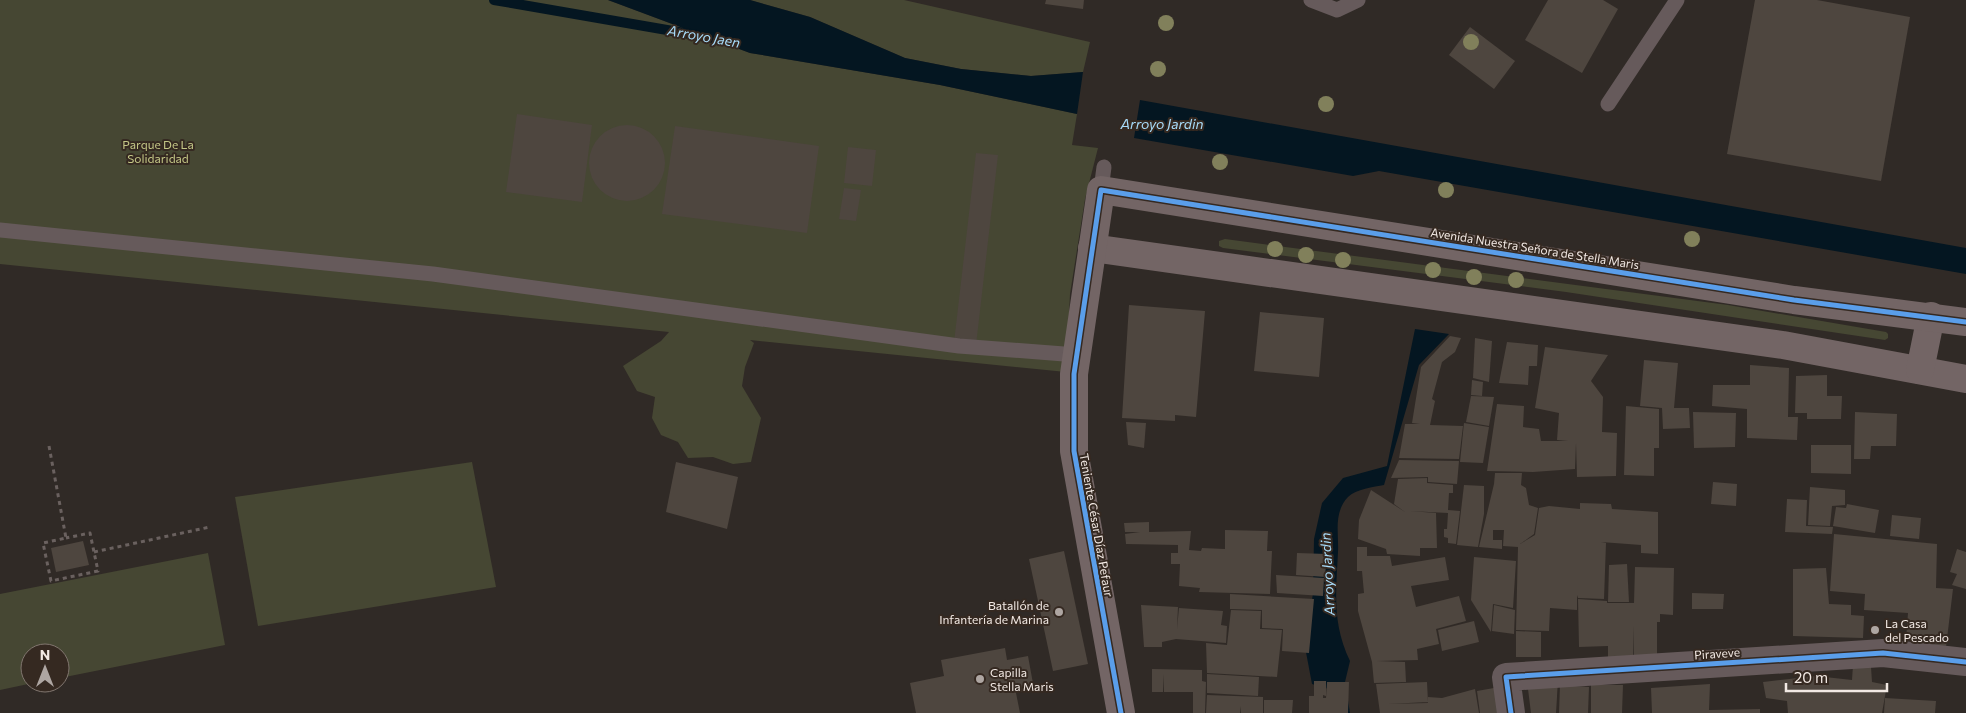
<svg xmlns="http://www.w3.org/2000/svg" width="1966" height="713" font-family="Commissioner,sans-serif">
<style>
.green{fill:#464733}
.water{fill:#041621}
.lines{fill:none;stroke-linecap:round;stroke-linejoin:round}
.stream{stroke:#041621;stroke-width:10}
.building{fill:#4e463f}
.path{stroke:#6a615f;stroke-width:3;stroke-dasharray:4 4;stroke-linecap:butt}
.lane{stroke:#665a5b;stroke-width:15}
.street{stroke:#665a5b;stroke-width:28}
.secondary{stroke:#736565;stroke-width:28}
.cycleway-casing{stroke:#352921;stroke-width:8}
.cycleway{stroke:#5a9eea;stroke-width:5}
.tree{fill:#81805b}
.poi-dot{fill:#aea6a2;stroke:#352921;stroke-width:2}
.labels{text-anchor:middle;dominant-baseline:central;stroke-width:4;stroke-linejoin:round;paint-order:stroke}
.park-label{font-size:12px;fill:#c4c787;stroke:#352921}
.street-label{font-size:12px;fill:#f2e9e4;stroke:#352921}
.poi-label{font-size:12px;fill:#f2e9e4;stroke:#352921;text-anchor:start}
.water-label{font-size:14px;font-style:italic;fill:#a7dbf9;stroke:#352921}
</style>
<rect width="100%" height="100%" fill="#302a26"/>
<g class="green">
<polygon points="0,0 608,0 750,53 940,85 1077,114 1072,145 1098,148 1085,199 1070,294 1066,372 750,340 754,343 745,367 742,386 761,418 751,462 733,464 713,457 688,458 678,442 661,435 652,418 655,397 637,391 623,366 661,341 669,332 0,264"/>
<polygon points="750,0 904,0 1090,42 1083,72 1031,76 961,69 905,58 810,17"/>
<polygon points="1225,239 1728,305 1886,332 1888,334 1888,338 1885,340 1566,292 1223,248 1219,246 1219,241"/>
<polygon points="472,462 496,587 258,626 235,497"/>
<polygon points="208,553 225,645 60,678 60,653 30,653 30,683 33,683 0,690 0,594"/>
</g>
<g class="water">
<polygon points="608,0 750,0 810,17 905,58 961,69 1031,76 1083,72 1077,114 940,85 750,53"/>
<polygon points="1140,100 1966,248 1966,274 1379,171 1353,176 1134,138"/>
<path d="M1415,329L1449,334L1419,365L1384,485C1374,487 1356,489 1348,497C1333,513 1339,533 1338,552C1336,593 1332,623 1350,661L1345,682L1350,713H1336L1332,690L1312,684L1305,647L1313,593L1314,539L1322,503L1343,478L1387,466Z"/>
</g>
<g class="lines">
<polyline class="stream" points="494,0 719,39"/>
</g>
<g class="building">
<polygon points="1046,0 1084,0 1083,9 1045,4"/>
<polygon points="1548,0 1603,0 1618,9 1582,73 1525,40"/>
<polygon points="1755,0 1817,0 1910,17 1881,181 1727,154"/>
<polygon points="1470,27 1515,61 1494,89 1449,55"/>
<polygon points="517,114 592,125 582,202 506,192"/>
<circle cx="627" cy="163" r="38"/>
<polygon points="675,126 819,146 807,233 662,214"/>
<polygon points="848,147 876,150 872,186 844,183"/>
<polygon points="976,153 998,155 975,354 953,351"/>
<polygon points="844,188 861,190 856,221 839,219"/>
<polygon points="1129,305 1205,311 1196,417 1175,415 1175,421 1122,418"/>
<polygon points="1260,312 1324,318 1319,377 1254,371"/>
<polygon points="1450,336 1461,338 1455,352 1442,362 1432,399 1435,401 1430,425 1463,426 1459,459 1399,458 1405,424 1420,424 1412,423 1421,367"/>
<polygon points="1475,338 1492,341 1489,382 1473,378"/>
<polygon points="1507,342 1538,345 1537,366 1529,366 1528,385 1499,383"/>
<polygon points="1545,347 1608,355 1591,381 1603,397 1602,432 1617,433 1616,476 1577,477 1576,443 1575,469 1533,472 1487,471 1497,404 1524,406 1523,427 1539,429 1541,441 1568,441 1557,440 1559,413 1535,408"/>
<polygon points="1644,360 1678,363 1674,408 1689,408 1690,428 1663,429 1662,408 1640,406"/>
<polygon points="1750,365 1789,368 1788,417 1798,417 1797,440 1747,438 1747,409 1712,406 1713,385 1750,385"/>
<polygon points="1827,375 1827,396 1842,396 1841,419 1807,419 1807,413 1795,413 1796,376"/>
<polygon points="1472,380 1483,382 1482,396 1471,395"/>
<polygon points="1471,396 1494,397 1489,426 1466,422"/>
<polygon points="1626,406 1659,409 1659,448 1654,448 1654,476 1624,475"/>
<polygon points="1693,412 1736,413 1735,447 1694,448"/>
<polygon points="1855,412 1897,414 1896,446 1871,446 1870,459 1854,459"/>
<polygon points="1126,422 1146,423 1144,448 1128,445"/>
<polygon points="1464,423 1489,427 1483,463 1460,462"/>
<polygon points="1811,445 1851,445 1851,474 1811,473"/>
<polygon points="1399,460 1459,461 1457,484 1428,482 1428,477 1391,478"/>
<polygon points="676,462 738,477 727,529 666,512"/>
<polygon points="1495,473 1522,473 1521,485 1526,488 1529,505 1538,508 1534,534 1520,544 1535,535 1539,508 1549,506 1580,509 1580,503 1611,504 1612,509 1658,512 1658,554 1641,553 1641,545 1601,542 1606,543 1604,599 1578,598 1577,595 1577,610 1550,608 1549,631 1516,630 1518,547 1503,546 1504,530 1493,530 1493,540 1502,540 1502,549 1479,547 1494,484"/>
<polygon points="1427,478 1427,483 1453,485 1453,493 1449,493 1448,510 1460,511 1456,544 1448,543 1448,538 1444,537 1444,529 1447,529 1448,513 1410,511 1436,513 1437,548 1420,548 1420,556 1387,554 1386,549 1358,539 1359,520 1371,490 1405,512 1394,504 1398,479"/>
<polygon points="1713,482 1737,484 1736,506 1711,504"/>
<polygon points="1464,485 1484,486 1484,514 1478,547 1457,545"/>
<polygon points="1810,487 1845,490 1845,505 1832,506 1830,526 1808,525"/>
<polygon points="1787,499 1807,500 1806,526 1833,527 1832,534 1785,532"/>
<polygon points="1847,504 1879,510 1875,533 1833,526 1836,507 1846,508"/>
<polygon points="1892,515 1921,518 1919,539 1890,536"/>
<polygon points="1149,522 1149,532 1191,531 1189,550 1201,551 1202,548 1225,549 1225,530 1268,531 1267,551 1272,551 1270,594 1199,592 1200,588 1179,586 1180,564 1171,564 1171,553 1178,553 1178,545 1126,544 1125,534 1140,532 1125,532 1124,523"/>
<polygon points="1834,534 1937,544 1936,588 1953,589 1946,647 1906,640 1908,613 1864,610 1865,594 1830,591"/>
<polygon points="83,541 89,565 56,572 51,548"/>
<polygon points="1357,547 1367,547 1367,556 1390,556 1392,566 1445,557 1449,580 1411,586 1416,607 1459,596 1466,621 1436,629 1439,644 1417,649 1418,660 1377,661 1405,662 1406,682 1374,683 1372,662 1358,611 1358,594 1364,593 1362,571 1357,571"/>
<polygon points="1957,549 1966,552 1966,589 1952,585 1957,574 1950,572"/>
<polygon points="1064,551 1088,664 1053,671 1029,559"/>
<polygon points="1297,553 1327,554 1325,577 1296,575"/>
<polygon points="1474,557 1516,561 1513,608 1493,604 1491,632 1471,600"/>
<polygon points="1627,564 1629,602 1608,602 1609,565"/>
<polygon points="1635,567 1674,568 1673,615 1660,614 1660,622 1657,622 1657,661 1634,662 1633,626 1633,662 1608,662 1608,646 1579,647 1578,599 1607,601 1607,603 1634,603"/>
<polygon points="1826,568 1829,604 1851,605 1851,615 1864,616 1863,638 1793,636 1793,569"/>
<polygon points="1276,575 1324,578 1323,596 1277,593"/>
<polygon points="1692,593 1724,594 1723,609 1692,609"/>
<polygon points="1230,594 1314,599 1309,653 1282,651 1283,629 1262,628 1262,610 1230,609"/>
<polygon points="1141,605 1178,607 1177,629 1179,608 1223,611 1221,625 1227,626 1226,643 1176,639 1162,642 1162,647 1144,647"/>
<polygon points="1494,605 1515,610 1514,634 1492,631"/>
<polygon points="1231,610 1261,611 1260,629 1282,630 1277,677 1207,673 1206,643 1227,645"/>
<polygon points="1474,621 1479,642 1442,651 1438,630"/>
<polygon points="1516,631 1541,632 1541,657 1516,657"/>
<polygon points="1005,648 1007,660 1028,656 1034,689 1016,693 1020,713 916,713 910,683 944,676 941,660"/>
<polygon points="1853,665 1871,667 1872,682 1887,685 1882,713 1788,713 1787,701 1766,698 1763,682 1816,676 1852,680"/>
<polygon points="1152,669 1202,670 1202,681 1206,682 1205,713 1193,713 1193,692 1164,692 1163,674 1163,692 1152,692"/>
<polygon points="1207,674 1259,677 1258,696 1207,693"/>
<polygon points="1531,679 1558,680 1556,713 1531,713 1528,689"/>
<polygon points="1314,681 1326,681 1326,696 1323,695 1323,698 1326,698 1327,682 1349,682 1348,713 1309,713 1309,696 1314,696"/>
<polygon points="1427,682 1428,702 1388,704 1428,703 1428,697 1442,698 1475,689 1479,713 1380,713 1376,684"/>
<polygon points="1710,684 1709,710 1760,709 1760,713 1652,713 1651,688"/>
<polygon points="1560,685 1589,687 1588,713 1559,713"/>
<polygon points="1591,685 1623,685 1622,713 1591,713"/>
<polygon points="1505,686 1510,713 1480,713 1477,691"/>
<polygon points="1207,695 1263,697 1263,713 1241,713 1240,706 1240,713 1206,713"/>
<polygon points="1885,698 1936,701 1935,713 1884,713"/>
<polygon points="1264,700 1293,700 1292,713 1264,713"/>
</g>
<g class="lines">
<g class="path">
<polyline points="49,446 66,538 43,543 51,581 98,571 90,533 66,538"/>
<polyline points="94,552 210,527"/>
</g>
<g class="lane">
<polyline points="1311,0 1337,10 1358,0"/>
<polyline points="1608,104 1677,0"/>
<polyline points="1101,190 1104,167"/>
<polyline points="0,230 433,274 959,346 1077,355"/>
</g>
<polyline class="street" points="1511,713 1506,677 1883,653 1966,662"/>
<g class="secondary">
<polyline points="1092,248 1783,345 1966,379"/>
<polyline points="1920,370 1931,316"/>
<polyline points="1121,713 1074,451 1074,374 1101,190 1794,300 1966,322"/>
</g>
<defs>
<g id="cycleway">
<polyline points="1121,713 1074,451 1074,374 1101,190 1794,300 1966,322"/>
<polyline points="1511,713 1506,677 1883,653 1966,662"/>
</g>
</defs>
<use href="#cycleway" class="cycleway-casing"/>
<use href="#cycleway" class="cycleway"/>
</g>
<g class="tree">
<circle cx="1166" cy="23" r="8"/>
<circle cx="1471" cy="42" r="8"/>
<circle cx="1158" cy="69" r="8"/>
<circle cx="1326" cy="104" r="8"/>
<circle cx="1220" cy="162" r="8"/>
<circle cx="1446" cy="190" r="8"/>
<circle cx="1692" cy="239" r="8"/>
<circle cx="1275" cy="249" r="8"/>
<circle cx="1306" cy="255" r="8"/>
<circle cx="1343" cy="260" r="8"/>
<circle cx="1433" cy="270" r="8"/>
<circle cx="1474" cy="277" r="8"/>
<circle cx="1516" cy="280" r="8"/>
</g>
<g class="poi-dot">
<circle cx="1059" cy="612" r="5"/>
<circle cx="1875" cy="630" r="5"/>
<circle cx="980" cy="679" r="5"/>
</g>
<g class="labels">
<g class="park-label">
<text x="158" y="144">Parque De La<tspan x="158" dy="14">Solidaridad</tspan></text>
</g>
<g class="street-label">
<text transform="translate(1535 248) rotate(9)">Avenida Nuestra Señora de Stella Maris</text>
<text transform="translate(1097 525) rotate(80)">Teniente César Díaz Pefaur</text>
<text transform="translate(1717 653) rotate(-4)">Piraveve</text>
</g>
<g class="poi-label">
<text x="1049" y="605" text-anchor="end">Batallón de<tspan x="1049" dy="14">Infantería de Marina</tspan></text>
<text x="1885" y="623">La Casa<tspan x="1885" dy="14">del Pescado</tspan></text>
<text x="990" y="672">Capilla<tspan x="990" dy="14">Stella Maris</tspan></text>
</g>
<g class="water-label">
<text transform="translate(704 36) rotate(10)">Arroyo Jaen</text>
<text x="1162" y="123">Arroyo Jardin</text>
<text transform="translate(1327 574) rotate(-93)">Arroyo Jardin</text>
</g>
</g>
<g transform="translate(45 668)"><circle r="24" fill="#352921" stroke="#81766f"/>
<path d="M0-4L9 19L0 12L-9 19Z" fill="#aea6a2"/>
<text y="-8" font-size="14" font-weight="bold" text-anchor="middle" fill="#f2e9e4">N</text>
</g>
<path d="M1786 683v8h101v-8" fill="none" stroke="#f2e9e4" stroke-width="2.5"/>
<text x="1794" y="683" font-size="15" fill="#f2e9e4" stroke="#352921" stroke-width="4" paint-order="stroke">20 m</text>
</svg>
